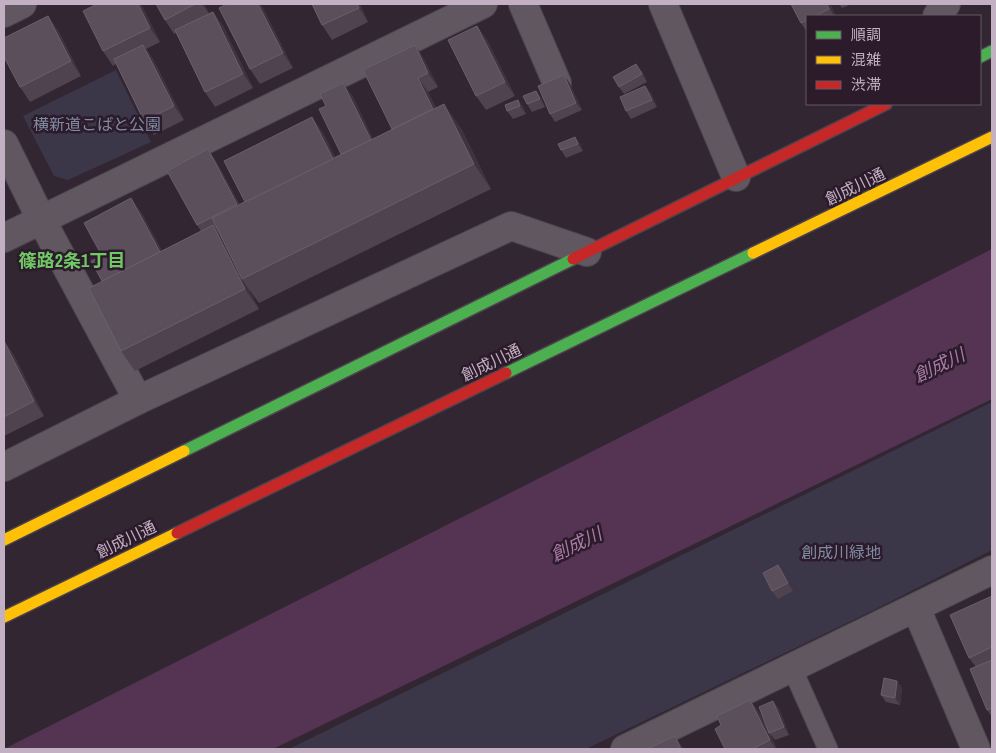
<svg xmlns="http://www.w3.org/2000/svg" width="996" height="753" font-family="'Archivo Narrow','Noto Sans JP',sans-serif">
<style>
.green{fill:#3c3649}
.water{fill:#543353}
.lines{fill:none;stroke-linecap:round;stroke-linejoin:round}
.lane-casing{stroke:#4c444c;stroke-width:21}
.street-casing{stroke:#4c444c;stroke-width:30}
.fast-casing{stroke:#4d434d;stroke-width:14}
.slow-casing{stroke:#4d434d;stroke-width:14}
.jam-casing{stroke:#4d434d;stroke-width:14}
.lane{stroke:#605760;stroke-width:19}
.street{stroke:#605760;stroke-width:28}
.fast{stroke:#4caf50;stroke-width:11}
.slow{stroke:#ffc107;stroke-width:11}
.jam{stroke:#c62828;stroke-width:11}
.wall{fill:#4f434f}
.shaded-wall{fill:#3e333e}
.building{fill:#5b4f5b;stroke:#6c5e6b}
.labels{text-anchor:middle;dominant-baseline:central;stroke-width:5;stroke-linejoin:round;paint-order:stroke}
.park-label{font-size:16px;fill:#808ba2;stroke:#2b1b2b}
.street-label{font-size:16px;fill:#c3b0c2;stroke:#2b1b2b}
.neighbourhood-label{font-size:18px;font-weight:bold;fill:#71c965;stroke:#2b1b2b}
.water-label{font-size:18px;font-style:italic;fill:#a97ba8;stroke:#2b1b2b}
</style>
<rect width="100%" height="100%" fill="#322632"/>
<g class="green">
<polygon points="116,70 151,142 68,180 54,176 23,116"/>
<polygon points="992,402 992,550 874,610 586,749 289,749"/>
</g>
<polygon class="water" points="992,249 992,399 273,749 4,749"/>
<g class="lines">
<defs>
<polyline id="lane" points="792,668 828,749"/>
<g id="street">
<polyline points="523,4 557,83"/>
<polyline points="663,4 736,177"/>
<polyline points="4,13 22,4"/>
<polyline points="937,16 946,4"/>
<polyline points="4,144 41,219 138,400"/>
<polyline points="4,238 483,4"/>
<polyline points="4,467 138,400 511,226 587,252"/>
<polyline points="916,608 976,749"/>
<polyline points="625,749 992,570"/>
</g>
<g id="fast">
<polyline points="980,57 992,51"/>
<polyline points="506,373 753,253"/>
<polyline points="184,451 573,259"/>
</g>
<g id="slow">
<polyline points="753,253 992,137"/>
<polyline points="4,540 184,451"/>
<polyline points="4,617 177,533"/>
</g>
<g id="jam">
<polyline points="573,259 886,104"/>
<polyline points="177,533 506,373"/>
</g>
</defs>
<use href="#lane" class="lane-casing"/>
<use href="#street" class="street-casing"/>
<use href="#fast" class="fast-casing"/>
<use href="#slow" class="slow-casing"/>
<use href="#jam" class="jam-casing"/>
<use href="#lane" class="lane"/>
<use href="#street" class="street"/>
<use href="#fast" class="fast"/>
<use href="#slow" class="slow"/>
<use href="#jam" class="jam"/>
</g>
<g class="wall">
<polygon points="141,4 160,42 146,49 153,59 184,120 154,135 144,121 116,64 113,66 103,51"/>
<polygon points="156,4 204,4 209,13 213,12 223,26 253,88 215,107 205,92 176,33 174,34 165,20"/>
<polygon points="312,4 360,4 368,22 332,40 322,25"/>
<polygon points="791,4 830,4 836,16 807,16 807,32 801,23"/>
<polygon points="839,4 852,4 842,8"/>
<polygon points="262,6 293,68 260,84 250,69"/>
<polygon points="477,26 487,40 515,96 486,110 476,96"/>
<polygon points="58,30 81,76 30,102 20,87"/>
<polygon points="415,45 424,59 438,87 428,92 436,108 461,128 491,189 259,303 248,288 259,309 135,371 121,351 102,281 141,212 162,251 201,231 197,225 208,149 217,163 240,205 245,202 322,131 335,157 341,154 326,106 343,83 353,97 373,139 392,129"/>
<polygon points="642,71 647,82 624,94 619,87"/>
<polygon points="569,82 582,110 555,122 550,114"/>
<polygon points="645,86 651,93 657,107 631,119 626,111"/>
<polygon points="536,91 541,98 545,107 532,112 527,104"/>
<polygon points="518,100 523,107 526,114 513,119 507,111"/>
<polygon points="575,137 580,144 583,151 566,158 561,150"/>
<polygon points="4,341 14,355 44,416 4,436"/>
<polygon points="778,565 783,572 793,591 778,599 772,591"/>
<polygon points="992,596 992,717 987,710 976,667 969,658"/>
<polygon points="897,681 902,688 900,705 886,702 881,695"/>
<polygon points="750,700 760,714 769,732 779,708 789,735 775,740 770,734 777,749 725,749 721,725"/>
</g>
<g class="shaded-wall">
<polygon points="138,4 141,4 160,42 150,28"/>
<polygon points="202,4 204,4 210,15"/>
<polygon points="258,4 260,4 262,6 293,68 283,53"/>
<polygon points="357,4 360,4 368,22 359,8"/>
<polygon points="827,4 830,4 836,16 834,16"/>
<polygon points="213,12 223,26 253,88 243,74"/>
<polygon points="48,16 58,30 81,76 71,61"/>
<polygon points="477,26 487,40 515,96 505,82"/>
<polygon points="143,45 153,59 184,120 174,106"/>
<polygon points="415,45 424,59 438,87 428,73"/>
<polygon points="636,64 642,71 647,82 642,74"/>
<polygon points="564,75 569,82 582,110 576,103"/>
<polygon points="418,78 428,92 446,130 436,116"/>
<polygon points="343,83 353,97 383,159 373,145"/>
<polygon points="645,86 651,93 657,107 652,100"/>
<polygon points="536,91 541,98 545,107 540,99"/>
<polygon points="518,100 523,107 526,114 520,106"/>
<polygon points="444,104 461,128 491,189 474,164"/>
<polygon points="312,117 322,131 346,178 336,164"/>
<polygon points="575,137 580,144 583,151 578,144"/>
<polygon points="208,149 217,163 247,218 237,204"/>
<polygon points="131,198 141,212 170,266 160,252"/>
<polygon points="213,225 227,245 242,279 248,288 259,309 245,289"/>
<polygon points="4,341 14,355 44,416 34,401"/>
<polygon points="778,565 783,572 793,591 788,583"/>
<polygon points="897,681 902,688 900,705 895,698"/>
<polygon points="750,700 760,714 777,749 776,749 770,740"/>
<polygon points="773,701 779,708 789,735 784,727"/>
<polygon points="675,736 684,749 681,749"/>
</g>
<g class="building">
<polygon points="97,4 138,4 150,28 103,51 83,11"/>
<polygon points="156,4 195,4 165,20"/>
<polygon points="227,4 258,4 283,53 250,69 219,8"/>
<polygon points="312,4 357,4 359,8 322,25"/>
<polygon points="791,4 827,4 829,9 815,16 807,16 807,20 801,23"/>
<polygon points="213,12 243,74 205,92 175,30"/>
<polygon points="48,16 71,61 20,87 4,57 4,38"/>
<polygon points="477,26 505,82 476,96 448,40"/>
<polygon points="143,45 174,106 144,121 114,59"/>
<polygon points="415,45 428,73 418,78 433,109 392,129 363,70"/>
<polygon points="636,64 642,74 619,87 613,77"/>
<polygon points="564,75 576,103 550,114 538,86"/>
<polygon points="343,83 371,140 341,154 319,109 326,106 320,94"/>
<polygon points="645,86 652,100 626,111 620,97"/>
<polygon points="536,91 540,99 527,104 523,96"/>
<polygon points="518,100 520,106 507,111 505,105"/>
<polygon points="444,104 474,164 242,279 212,218"/>
<polygon points="312,117 333,159 245,202 224,161"/>
<polygon points="575,137 578,144 561,150 558,144"/>
<polygon points="208,149 237,204 197,225 167,171"/>
<polygon points="131,198 160,252 102,281 91,261 102,256 84,223"/>
<polygon points="213,225 245,289 121,351 89,288"/>
<polygon points="4,341 34,401 4,417"/>
<polygon points="778,565 788,583 772,591 763,573"/>
<polygon points="992,596 992,647 969,658 950,615"/>
<polygon points="992,660 992,708 987,710 970,669"/>
<polygon points="884,678 897,681 895,698 881,695"/>
<polygon points="750,700 770,740 756,747 757,749 725,749 715,729 721,725 717,716"/>
<polygon points="773,701 784,727 769,733 759,707"/>
<polygon points="675,736 681,749 647,749"/>
</g>
<g class="labels">
<g class="park-label">
<text x="97" y="124">横新道こばと公園</text>
<text x="841" y="552">創成川緑地</text>
</g>
<g class="street-label">
<text transform="translate(855 186) rotate(-26)">創成川通</text>
<text transform="translate(491 362) rotate(-26)">創成川通</text>
<text transform="translate(126 539) rotate(-26)">創成川通</text>
</g>
<g class="neighbourhood-label">
<text x="72" y="260">篠路2条1丁目</text>
</g>
<g class="water-label">
<text transform="translate(939 365) rotate(-26)">創成川</text>
<text transform="translate(576 544) rotate(-26)">創成川</text>
</g>
</g>
<rect width="996" height="753" fill="none" stroke="#c3b0c2" stroke-width="10"/>
<rect x="806" y="15" width="175" height="90" fill="#2b1b2b" stroke="#685767"/>
<rect x="816" y="31" width="25" height="8" fill="#4caf50" stroke="#685767"/>
<text x="851" y="40" font-size="15" fill="#c3b0c2">順調</text>
<rect x="816" y="56" width="25" height="8" fill="#ffc107" stroke="#685767"/>
<text x="851" y="65" font-size="15" fill="#c3b0c2">混雑</text>
<rect x="816" y="81" width="25" height="8" fill="#c62828" stroke="#685767"/>
<text x="851" y="90" font-size="15" fill="#c3b0c2">渋滞</text>
</svg>
